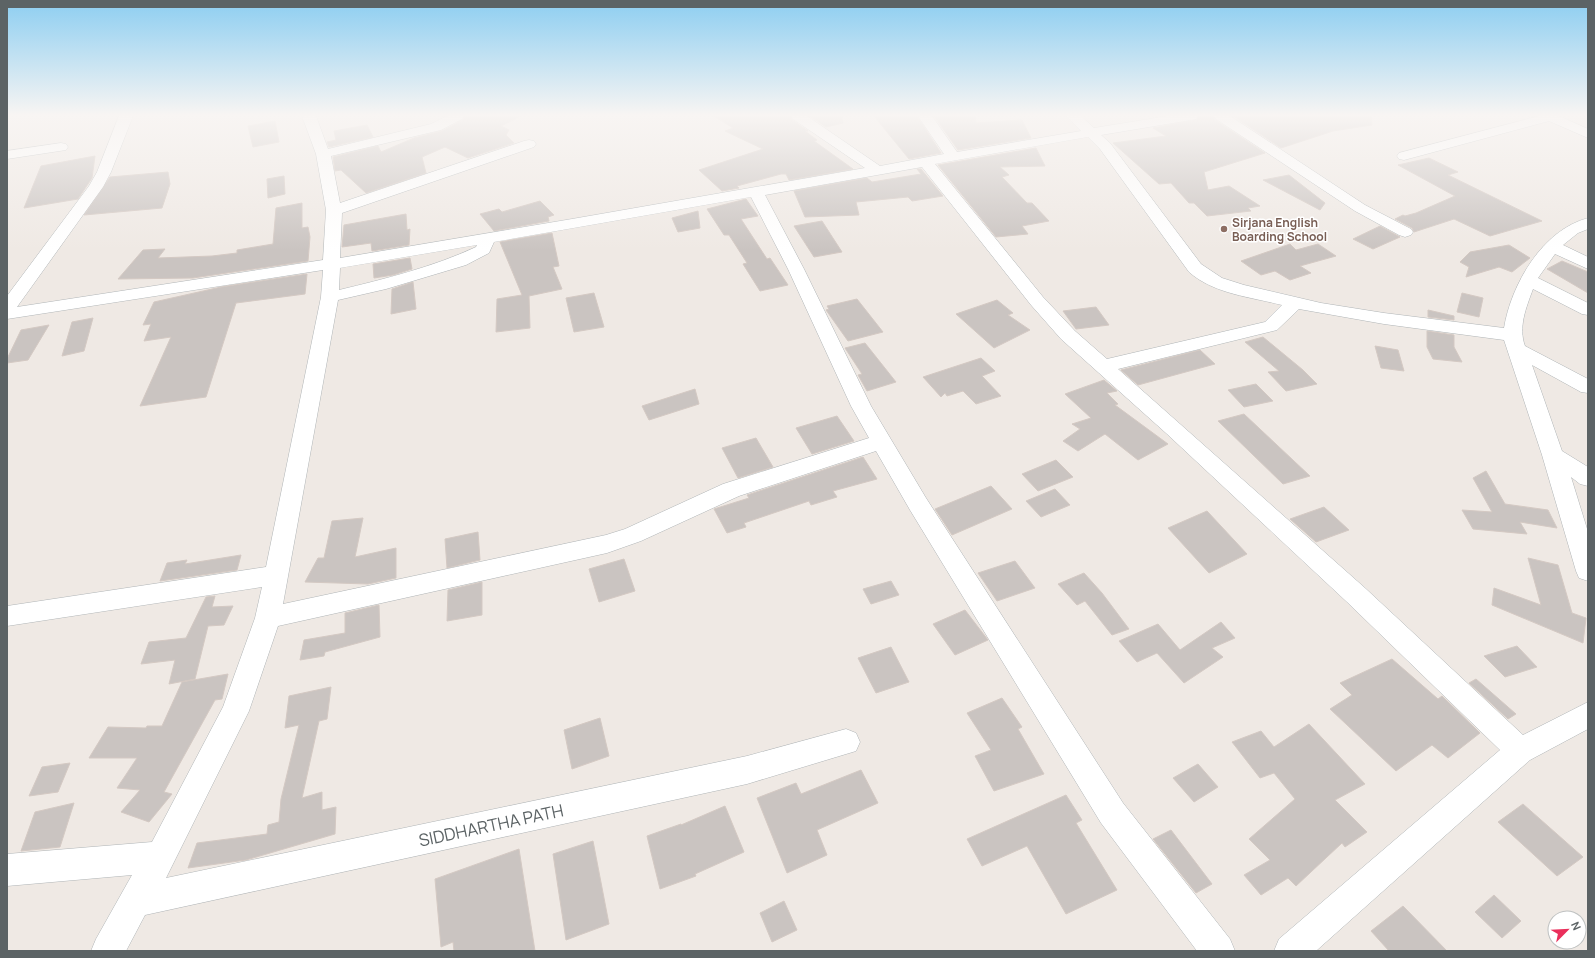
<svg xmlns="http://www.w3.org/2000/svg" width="1595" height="958" font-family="Manrope,sans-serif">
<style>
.building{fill:#cac4c1;stroke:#d4c9c3}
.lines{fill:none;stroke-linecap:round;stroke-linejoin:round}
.minor-casing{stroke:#b0b5b7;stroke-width:1}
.minor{fill:#fff;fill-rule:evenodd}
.education-dot{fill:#8d6e63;stroke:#fff;stroke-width:1.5}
.labels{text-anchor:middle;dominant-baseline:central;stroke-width:3;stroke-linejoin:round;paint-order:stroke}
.far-education-label{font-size:12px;font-weight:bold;fill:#785e54;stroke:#fff;text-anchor:start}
.near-street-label{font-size:17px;fill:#5c6365;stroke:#fff}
</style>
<rect width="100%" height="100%" fill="#efe9e4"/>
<g class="building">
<polygon points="465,116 521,116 501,126 509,130 506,135 514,143 468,158 445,147 422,157 426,173 366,193 341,170 335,171 333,157 378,146 381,152 414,138 442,131 463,120"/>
<polygon points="714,116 790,116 792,120 808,131 805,131 817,140 814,141 853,169 789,180 786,174 781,174 737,186 739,188 722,191 699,170 763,149 725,131 733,128"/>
<polygon points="810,116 842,116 843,123 826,127"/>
<polygon points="874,116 917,116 941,153 909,159"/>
<polygon points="934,116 975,116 976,123 1022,120 1031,138 958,150"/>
<polygon points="1199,116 1213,116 1215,120 1265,153 1204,172 1208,190 1229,186 1260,206 1248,208 1251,211 1207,216 1194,203 1189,203 1171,183 1159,184 1113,143 1166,136 1153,128 1196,120"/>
<polygon points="1233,116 1371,116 1372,125 1333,131 1281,148"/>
<polygon points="275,121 279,142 253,147 248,126"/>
<polygon points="367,125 373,137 329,147 327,142 336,140 334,131"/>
<polygon points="1036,148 1045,166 1000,167 1009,175 1002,177 1027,203 1032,203 1049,221 1022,226 1028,234 996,237 938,165"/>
<polygon points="95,156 92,178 78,199 24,208 41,166"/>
<polygon points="1429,158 1458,172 1448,175 1542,221 1490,236 1454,219 1414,232 1412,228 1395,219 1403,215 1405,216 1416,213 1455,196 1398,165"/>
<polygon points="917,169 921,169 943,196 912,201 908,197 856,202 859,215 805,217 794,191 867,178 872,182 921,174"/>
<polygon points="168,172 170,184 162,208 84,215 110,177"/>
<polygon points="1289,175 1325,203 1320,210 1263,180"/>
<polygon points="284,176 285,194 268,198 267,179"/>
<polygon points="746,199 758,216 741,219 767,259 770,258 788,285 760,291 743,264 747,263 729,235 724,235 707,209"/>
<polygon points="540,201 554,215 548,217 549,221 494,231 480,214 499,209 502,212"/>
<polygon points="302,203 302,228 308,227 310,237 308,261 193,278 118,279 143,250 165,249 158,258 212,256 237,253 237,250 273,244 276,208"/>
<polygon points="698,211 700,228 678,232 672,218"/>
<polygon points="406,214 407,230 410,229 409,245 372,251 371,243 342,247 344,225"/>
<polygon points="822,221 842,252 814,257 794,226"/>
<polygon points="1380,226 1400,237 1373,249 1353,239"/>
<polygon points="552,233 559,266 553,267 562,289 529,296 530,328 496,332 497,299 522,295 500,242"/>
<polygon points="1290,244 1296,250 1318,244 1336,256 1300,266 1311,273 1290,280 1275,271 1261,275 1241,261"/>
<polygon points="1509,245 1530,258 1512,272 1499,267 1466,277 1469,267 1460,262 1470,252"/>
<polygon points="410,258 412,269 393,275 374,278 373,264"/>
<polygon points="1562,261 1588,272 1588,293 1547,269"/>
<polygon points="307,274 305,294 236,303 206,397 140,406 171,337 144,341 151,324 143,325 154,302 221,287"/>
<polygon points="413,282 416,309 391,314 392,289"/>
<polygon points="594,293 604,327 574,332 566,298"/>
<polygon points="1462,293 1483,298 1479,317 1457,312"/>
<polygon points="857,299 883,332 848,341 826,310 829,309 827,306"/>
<polygon points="997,300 1013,313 1008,315 1030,330 994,348 956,314"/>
<polygon points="1096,307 1109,325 1076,329 1063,311"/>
<polygon points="1428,310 1454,316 1454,320 1428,317"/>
<polygon points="93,318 84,351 62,356 72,322"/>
<polygon points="49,325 28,360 7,363 7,359 21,330"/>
<polygon points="1427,331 1454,335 1454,347 1462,362 1433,359 1427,347"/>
<polygon points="1263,337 1303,370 1317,384 1286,391 1268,372 1279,371 1245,342"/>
<polygon points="865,343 896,382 867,391 858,375 862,374 845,348"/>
<polygon points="1375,346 1398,350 1404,371 1381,368"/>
<polygon points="1200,350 1215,364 1138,385 1121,370"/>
<polygon points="981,358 995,371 982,376 1001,396 976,404 963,391 947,396 945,393 941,397 923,377"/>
<polygon points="1104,380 1117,391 1107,393 1118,404 1115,405 1168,444 1138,460 1105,434 1078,451 1063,441 1080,429 1072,424 1091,418 1065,394"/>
<polygon points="1256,384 1273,401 1244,407 1228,390"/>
<polygon points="695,389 699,404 649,420 642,406"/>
<polygon points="1244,414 1310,476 1283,484 1218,421"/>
<polygon points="837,416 854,441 812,454 796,428"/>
<polygon points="756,438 773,467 738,478 722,448"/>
<polygon points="863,457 877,479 833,491 837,497 811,505 809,501 744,523 746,527 727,533 714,509 749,498 747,495"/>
<polygon points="1056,460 1073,477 1038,491 1022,474"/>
<polygon points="1486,471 1505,504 1548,510 1557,528 1520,522 1527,534 1473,529 1462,510 1492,512 1473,478"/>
<polygon points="991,486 1012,509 952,535 935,509"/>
<polygon points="1055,489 1070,505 1041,517 1026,501"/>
<polygon points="1324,507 1349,530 1316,542 1290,519"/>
<polygon points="1207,511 1247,554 1209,573 1168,528"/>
<polygon points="363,518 355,557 396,548 396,578 368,584 305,582 318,558 324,558 332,521"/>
<polygon points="478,532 480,560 447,568 445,539"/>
<polygon points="241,555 237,570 160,581 167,563 187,560 185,564"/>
<polygon points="1528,558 1558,565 1572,613 1586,618 1583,643 1492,605 1494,588 1541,605"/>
<polygon points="624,559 635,591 599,602 589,569"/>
<polygon points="1015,561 1035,588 997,601 978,573"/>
<polygon points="1084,573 1102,593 1129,629 1112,635 1085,601 1077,605 1058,584"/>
<polygon points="891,581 899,595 871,604 863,589"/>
<polygon points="482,582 482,615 447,621 448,590"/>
<polygon points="215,596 212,607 233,606 224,625 208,626 195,679 169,684 175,660 141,664 149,642 186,638 206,597"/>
<polygon points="379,605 380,637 325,652 324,656 300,660 304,640 345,633 345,613"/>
<polygon points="965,610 988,640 955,655 933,624"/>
<polygon points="1221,622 1235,638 1212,648 1223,657 1184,683 1157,653 1137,662 1119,641 1158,624 1180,650"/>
<polygon points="1517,646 1537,667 1505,677 1484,656"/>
<polygon points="891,647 909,682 876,693 858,658"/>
<polygon points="1392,659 1438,699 1442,696 1480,733 1448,758 1432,745 1396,771 1330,709 1352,695 1340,683"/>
<polygon points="228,674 222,699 215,700 164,792 172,794 149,822 121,812 140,790 117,788 137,758 89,758 108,727 146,728 147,726 162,726 182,682"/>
<polygon points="1476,679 1516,714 1508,719 1469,683"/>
<polygon points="331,687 327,719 319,721 302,798 322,792 322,810 336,807 335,834 246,860 188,868 197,843 267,834 268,825 279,822 281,799 299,725 285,728 289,696"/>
<polygon points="1002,698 1022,727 1018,729 1044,774 994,791 975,756 991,750 967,713"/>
<polygon points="600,718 609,756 572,769 564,730"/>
<polygon points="1309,724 1365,784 1335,800 1367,832 1345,847 1342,843 1296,886 1288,878 1261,895 1244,875 1270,860 1249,839 1295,799 1274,773 1260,778 1232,742 1261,731 1274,747"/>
<polygon points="70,763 58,792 29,796 42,767"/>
<polygon points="1198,764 1218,787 1194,802 1173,778"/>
<polygon points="861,770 878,803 817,830 827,855 787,873 757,798 796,783 801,794"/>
<polygon points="1066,795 1082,820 1076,823 1117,890 1066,914 1027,846 982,866 967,839"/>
<polygon points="74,803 60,847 21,851 35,812"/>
<polygon points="1523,804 1583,857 1557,876 1498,822"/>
<polygon points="725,806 744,852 695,874 696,876 660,889 647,836 681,824 681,825"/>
<polygon points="1171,830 1212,884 1196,893 1153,839"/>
<polygon points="593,841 609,924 566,940 553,854"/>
<polygon points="519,849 535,951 454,951 453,942 441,947 435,879"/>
<polygon points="1494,895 1521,921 1502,938 1475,912"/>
<polygon points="784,901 797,930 772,942 760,913"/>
<polygon points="1403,906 1447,951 1389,951 1371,931"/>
</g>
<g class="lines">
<defs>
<g id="minor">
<path d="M119,116H133L111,172L103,187L17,307L323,260L326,210L316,154L302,116H316L328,149L431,124L447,116H464L462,119L441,130L331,156L340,203L524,141L529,140L534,141L536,144L534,147L342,213L340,258L572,219L865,168L793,119L791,116H807L880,166L944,154L918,116H932L957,152L1081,131L1066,116H1081L1094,128L1168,116H1198L1196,119L1191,120L1101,135L1110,143L1201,264L1222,278L1244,285L1321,303L1384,313L1504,328C1511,285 1542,230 1588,218V229L1578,233L1563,245L1588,257V269L1555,254L1538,278L1588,303V315L1582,314L1533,289C1526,308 1518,327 1525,346L1588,379V393L1581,392L1532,365L1562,451L1588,467V486L1580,484L1571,477L1588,532V581L1579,578L1576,571L1542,455L1504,340L1384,324L1299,309L1277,330L1118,369L1365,588L1523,735L1588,702V729L1530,760L1316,951H1274L1279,939L1500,750L1347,602L1167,434L1061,339L1031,305L922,167L765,195L804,269L871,406L926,498L1123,803L1230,939L1235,951H1197L1101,823L910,510L876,451L739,496L641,541L607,553L278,626L249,711L166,878L747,756L846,729L856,733L860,742L856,751L747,784L145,915L126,951H91L96,939L132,875L7,886V854L152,842L223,707L255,618L262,587L7,626V606L266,567L321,297L323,270L7,319V296L89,186L97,172ZM1088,137L1100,149L1189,272C1214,294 1251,297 1282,305L1265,322L1107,359L1075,331L1043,297L935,164ZM751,197L788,269L851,406L869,438L723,484L625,529L606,535L283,604L338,300L386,289L466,265L489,253L494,242ZM477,245L476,247C433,267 385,279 339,290L340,268Z"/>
<polygon points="1214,116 1230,116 1365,205 1411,229 1413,232 1411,235 1405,237 1399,235 1355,211 1216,119"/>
<polygon points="1539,116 1559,116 1588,129 1588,138 1549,121 1404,160 1399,159 1397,156 1399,153"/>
<polygon points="61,143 66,144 68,147 66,150 7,159 7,151"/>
</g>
</defs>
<use href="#minor" class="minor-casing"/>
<use href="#minor" class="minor"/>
</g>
<linearGradient id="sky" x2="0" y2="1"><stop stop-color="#8dcef1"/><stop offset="0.46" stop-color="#f8f5f3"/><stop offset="1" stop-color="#f8f5f3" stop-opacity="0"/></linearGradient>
<rect width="1595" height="250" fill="url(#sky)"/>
<circle class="education-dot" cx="1224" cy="229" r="4"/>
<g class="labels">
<g class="far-education-label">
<text x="1232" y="222">Sirjana English<tspan x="1232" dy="14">Boarding School</tspan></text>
</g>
<g class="near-street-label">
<text transform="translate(491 825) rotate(-12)">SIDDHARTHA PATH</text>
</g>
</g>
<rect width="1595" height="958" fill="none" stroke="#5c6365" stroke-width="16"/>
<g transform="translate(1567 930) rotate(66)"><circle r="19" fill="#ffffff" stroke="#bec1c1"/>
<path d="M0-3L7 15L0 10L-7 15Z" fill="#ea2f5b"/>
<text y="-6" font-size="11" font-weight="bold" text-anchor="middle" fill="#5c6365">N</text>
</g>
</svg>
